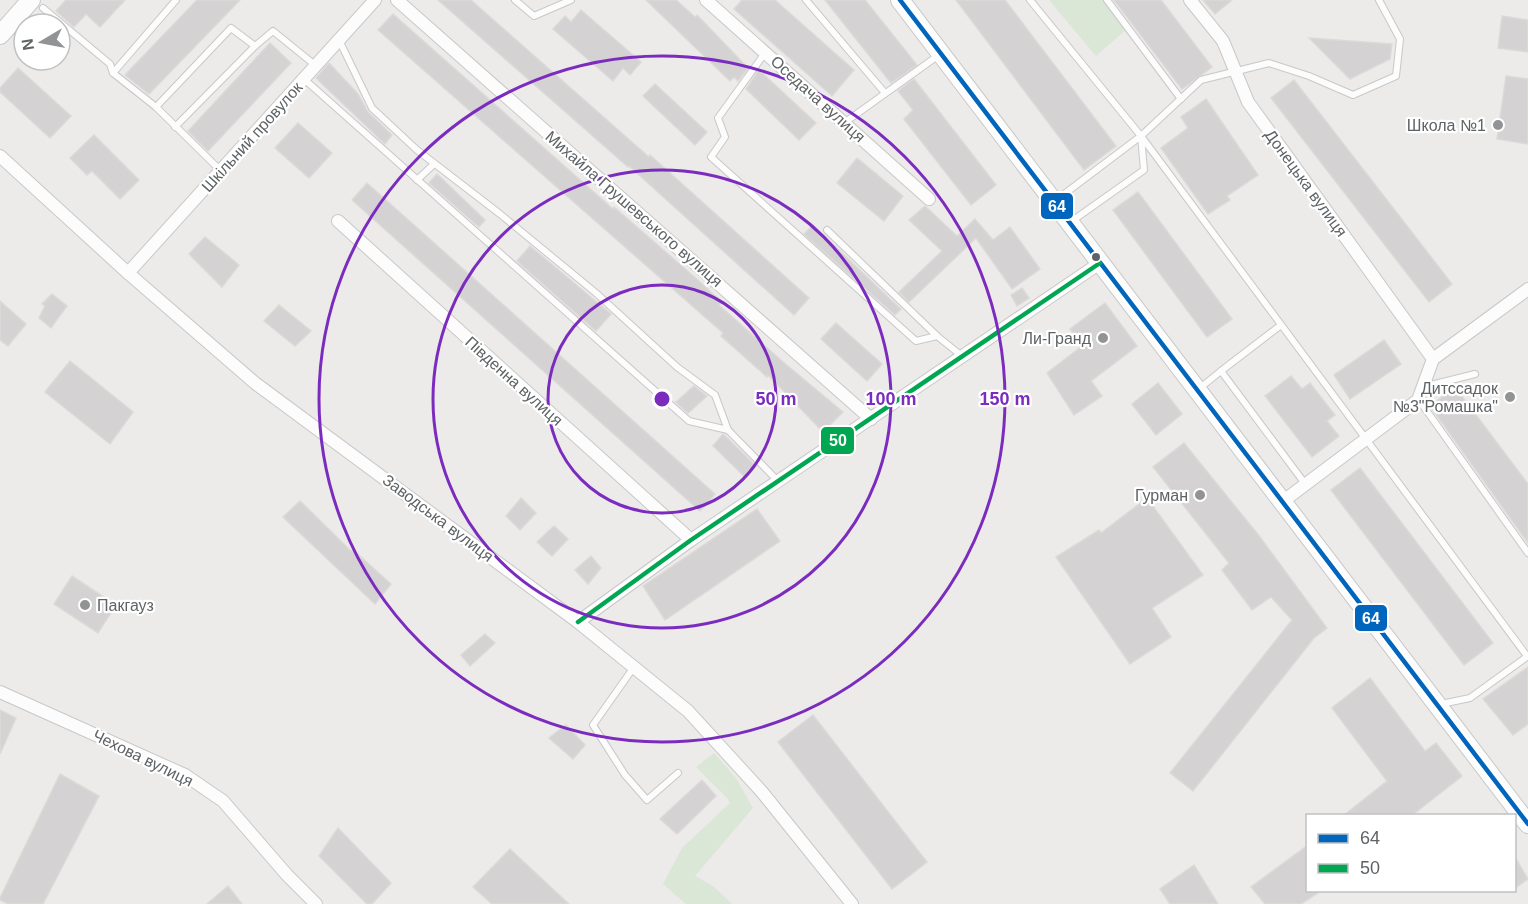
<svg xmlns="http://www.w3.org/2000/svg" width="1528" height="904" font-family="Arial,sans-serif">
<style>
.green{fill:#dae7d6}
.building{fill:#d4d2d2;stroke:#dcdad8;stroke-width:1.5}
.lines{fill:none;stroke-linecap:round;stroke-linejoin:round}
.lane-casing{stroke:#c8c8c8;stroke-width:8}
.street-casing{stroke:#c8c8c8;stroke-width:14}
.secondary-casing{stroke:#c7c8c8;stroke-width:20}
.lane{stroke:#fcfcfc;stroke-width:6}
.street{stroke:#fcfcfc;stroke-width:12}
.secondary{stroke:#fcfcfc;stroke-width:18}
.bus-1-casing{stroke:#fff;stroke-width:9}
.bus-2-casing{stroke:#fff;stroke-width:9}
.bus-1{stroke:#0065bd;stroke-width:4.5}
.bus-2{stroke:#00a651;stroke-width:4.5}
.ring{fill:none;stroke:#7b2cbf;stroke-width:3}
.poi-dot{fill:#919394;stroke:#fff;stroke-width:2}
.bus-dot{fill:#5f6366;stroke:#fff;stroke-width:2}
.labels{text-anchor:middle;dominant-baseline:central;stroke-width:4.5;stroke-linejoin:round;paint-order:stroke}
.street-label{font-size:16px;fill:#5f6366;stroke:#fff}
.poi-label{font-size:16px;fill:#5f6366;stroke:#fff;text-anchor:end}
.centre{fill:#7b2cbf;stroke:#fff;stroke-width:3}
.ring-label{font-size:18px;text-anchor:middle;font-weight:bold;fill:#7b2cbf;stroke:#fff;stroke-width:4.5;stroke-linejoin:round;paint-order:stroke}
.line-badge{stroke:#fff;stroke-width:2}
.badge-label{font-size:16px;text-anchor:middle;font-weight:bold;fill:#fff}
</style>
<rect width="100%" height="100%" fill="#edebe9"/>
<g class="green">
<polygon points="1049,0 1106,0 1128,28 1096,56"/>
<polygon points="714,753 736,778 753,808 695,876 713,886 732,904 686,904 663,884 682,848 730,803 727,798 696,767"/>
</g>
<g class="building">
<polygon points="66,0 125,0 100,27 86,14 74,27 56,11"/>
<polygon points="197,0 240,0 149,94 125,75"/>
<polygon points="438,0 471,0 649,157 650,155 809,298 794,315 629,166 628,167"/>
<polygon points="646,0 676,0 695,17 697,15 748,68 738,81 734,77 730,81"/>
<polygon points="742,0 775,0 854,70 832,96 734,9"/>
<polygon points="825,0 865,0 917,65 891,83"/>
<polygon points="956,0 1005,0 1116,146 1084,170"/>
<polygon points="1114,0 1161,0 1212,67 1182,89"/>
<polygon points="1203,0 1232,0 1215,14"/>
<polygon points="581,10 641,62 630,75 623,68 613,81 553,29 565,16 571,22"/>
<polygon points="393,14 613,209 614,207 698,280 722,302 719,305 782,361 843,412 823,432 768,375 767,377 721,336 723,333 378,30"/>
<polygon points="1502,16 1528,20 1528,52 1498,48"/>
<polygon points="1309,38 1392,44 1390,59 1350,79"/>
<polygon points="270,43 291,63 208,151 188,131"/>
<polygon points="329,63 358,94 368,112 392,135 385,144 316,78"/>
<polygon points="18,68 71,116 50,138 0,92 0,88"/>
<polygon points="759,70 816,123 799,140 746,89"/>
<polygon points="1506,76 1528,79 1528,144 1497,139"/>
<polygon points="914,79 996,185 971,205 904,119 913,110 898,91"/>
<polygon points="1294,80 1452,284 1429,302 1271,98"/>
<polygon points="655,84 707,132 695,145 643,96"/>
<polygon points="1206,99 1258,175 1227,196 1230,200 1208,214 1161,148 1188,128 1181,117"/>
<polygon points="298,123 332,153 309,178 275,148"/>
<polygon points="94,135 139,180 120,199 92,171 87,175 70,158"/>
<polygon points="857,158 903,196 884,221 837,183"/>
<polygon points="437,174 485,220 479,227 429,183"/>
<polygon points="367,183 715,494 700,511 352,200"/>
<polygon points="1138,192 1232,319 1207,337 1113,210"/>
<polygon points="925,206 957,236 975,219 993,240 1010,227 1040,269 1012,289 976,238 909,302 899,292 942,251 909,220"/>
<polygon points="813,225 891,300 901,309 895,315 804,234"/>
<polygon points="205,237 239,265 222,287 189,254"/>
<polygon points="530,246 611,314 596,331 517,261"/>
<polygon points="1022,288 1029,298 1017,306 1011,295"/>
<polygon points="52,294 67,306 51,328 39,318 45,306 42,304"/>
<polygon points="0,301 26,324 8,346 0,340"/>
<polygon points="1105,303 1137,346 1091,381 1102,396 1074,415 1047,373 1082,346 1070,329"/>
<polygon points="279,305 311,331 295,346 264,321"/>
<polygon points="836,323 882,364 867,381 821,339"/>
<polygon points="1384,340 1401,364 1350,399 1334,375"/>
<polygon points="70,361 133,412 110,444 45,392"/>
<polygon points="1291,376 1302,389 1310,383 1335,415 1327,421 1339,436 1312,457 1265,396"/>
<polygon points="1158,383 1182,414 1156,435 1132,404"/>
<polygon points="694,386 707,396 688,413 676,402"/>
<polygon points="1455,387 1528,484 1528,543 1430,406"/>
<polygon points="723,434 756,466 746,478 713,446"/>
<polygon points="1184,443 1260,537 1327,628 1314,638 1193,791 1170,773 1292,620 1271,597 1252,610 1222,570 1229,563 1153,467"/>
<polygon points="1360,468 1493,643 1464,665 1331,490"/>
<polygon points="521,498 536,513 520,530 506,516"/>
<polygon points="1147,498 1203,575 1152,608 1171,637 1130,664 1056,557 1099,530 1101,533"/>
<polygon points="300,501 351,551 353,550 391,584 375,604 283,517"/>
<polygon points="757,509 780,541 665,620 643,586"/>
<polygon points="554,526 568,539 552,556 537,542"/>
<polygon points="591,556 601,568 588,584 575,570"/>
<polygon points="72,576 116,605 98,633 54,604"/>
<polygon points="485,634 495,643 470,666 461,655"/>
<polygon points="1528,667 1528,724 1513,735 1483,699"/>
<polygon points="1370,678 1425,751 1436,743 1462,776 1411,816 1343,816 1387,781 1332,708"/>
<polygon points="0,710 16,718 0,754"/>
<polygon points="813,715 927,862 892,889 778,742"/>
<polygon points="566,725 585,745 573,759 549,738"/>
<polygon points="60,774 99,796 43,904 8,904 0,900 0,898"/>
<polygon points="702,780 716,796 677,834 660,819"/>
<polygon points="338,828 391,883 372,904 367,904 319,856"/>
<polygon points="1308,845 1308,891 1321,891 1301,904 1265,904 1251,887"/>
<polygon points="510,849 569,904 492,904 473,887"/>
<polygon points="1515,857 1528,879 1515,888"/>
<polygon points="1194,865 1218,904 1170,904 1160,889"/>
<polygon points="228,886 242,904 207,904"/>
</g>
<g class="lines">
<defs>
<g id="lane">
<polyline points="515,0 534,16 571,0"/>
<polyline points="806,0 885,93"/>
<polyline points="1030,0 1141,136 1527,656"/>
<polyline points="1107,0 1181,99"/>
<polyline points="43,8 110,64 113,73 156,107 221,171"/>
<polyline points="339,40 372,108 417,150 500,214 596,293 677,367 715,395 728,430 778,481"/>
<polyline points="255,46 273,31 315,65"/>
<polyline points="765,53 718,118 725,137 711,157 916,341 937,336"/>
<polyline points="113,73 176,0"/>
<polyline points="304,79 689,421 728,430"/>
<polyline points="156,107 231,28 255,46 175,127"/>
<polyline points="844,123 939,55"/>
<polyline points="417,180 434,164"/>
<polyline points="1055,201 1141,136"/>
<polyline points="1072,221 1144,170 1141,136 1201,80 1269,63 1309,76 1353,95 1396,76 1400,39 1379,0"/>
<polyline points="827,230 937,336 962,356"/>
<polyline points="1221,371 1281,325"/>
<polyline points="1423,387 1475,374"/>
<polyline points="1200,388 1221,371 1306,485"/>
<polyline points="1419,400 1528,553"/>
<polyline points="634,667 593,725 625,775 647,800 678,773"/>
<polyline points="1441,704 1470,698 1528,656"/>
</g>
<g id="street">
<polyline points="397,0 871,419"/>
<polyline points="706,0 929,199"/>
<polyline points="1190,0 1223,41 1248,102 1433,359"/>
<polyline points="0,156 128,273 255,383 578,622 688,711 762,792 852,904"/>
<polyline points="338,221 691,540"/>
<polyline points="128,273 375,0"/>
<polyline points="1282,502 1418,400 1433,359 1528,289"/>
<polyline points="578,622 691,540 1100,263"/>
<polyline points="0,692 185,775 223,801 287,875 316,904"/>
</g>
<g id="secondary">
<polyline points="900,0 1528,824"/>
<polyline points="0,35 31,0"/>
</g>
</defs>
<use href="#lane" class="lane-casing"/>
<use href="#street" class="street-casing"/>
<use href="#secondary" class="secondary-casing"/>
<use href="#lane" class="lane"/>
<use href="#street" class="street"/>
<use href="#secondary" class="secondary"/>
<defs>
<polyline id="bus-1" points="900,0 1528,824"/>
<polyline id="bus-2" points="578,622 691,540 1100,263"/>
</defs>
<use href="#bus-1" class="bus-1-casing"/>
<use href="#bus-2" class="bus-2-casing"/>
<use href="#bus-1" class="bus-1"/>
<use href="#bus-2" class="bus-2"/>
</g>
<g class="ring">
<circle cx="662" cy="399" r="114"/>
<circle cx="662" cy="399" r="229"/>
<circle cx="662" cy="399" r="343"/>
</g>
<g class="poi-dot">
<circle cx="1498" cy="125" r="6"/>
<circle cx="1103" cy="338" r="6"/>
<circle cx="1510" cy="397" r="6"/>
<circle cx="1200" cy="495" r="6"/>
<circle cx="85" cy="605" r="6"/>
</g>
<circle class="bus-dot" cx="1096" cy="257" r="5"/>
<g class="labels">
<g class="street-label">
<text transform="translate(818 99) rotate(42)">Оседача вулиця</text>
<text transform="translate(252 137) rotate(-48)">Шкільний провулок</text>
<text transform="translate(1306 183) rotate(54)">Донецька вулиця</text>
<text transform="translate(634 209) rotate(41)">Михайла Грушевського вулиця</text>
<text transform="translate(514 381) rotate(42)">Південна вулиця</text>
<text transform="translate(438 518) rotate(37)">Заводська вулиця</text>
<text transform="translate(143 758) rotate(26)">Чехова вулиця</text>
</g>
<g class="poi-label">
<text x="1486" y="125">Школа №1</text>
<text x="1091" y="338">Ли-Гранд</text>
<text x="1498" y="388">Дитссадок<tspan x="1498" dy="18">№3"Ромашка"</tspan></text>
<text x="1188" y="495">Гурман</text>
<text x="97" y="605" text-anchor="start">Пакгауз</text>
</g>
</g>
<circle cx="662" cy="399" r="9" class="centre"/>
<g class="ring-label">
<text x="776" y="405">50 m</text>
<text x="891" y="405">100 m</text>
<text x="1005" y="405">150 m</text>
</g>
<g class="line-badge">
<rect x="1040" y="192" width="34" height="28" rx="6" fill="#0065bd"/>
<rect x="820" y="426" width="35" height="29" rx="6" fill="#00a651"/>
<rect x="1354" y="604" width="34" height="28" rx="6" fill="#0065bd"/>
</g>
<g class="badge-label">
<text x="1057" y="212">64</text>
<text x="838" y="446">50</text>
<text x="1371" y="624">64</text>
</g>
<rect x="1306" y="814" width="210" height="78" fill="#ffffff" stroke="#bfc1c2" stroke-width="1.5"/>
<rect x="1318" y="834" width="30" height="9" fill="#0065bd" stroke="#bfc1c2" stroke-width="1.5"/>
<text x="1360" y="844" font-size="18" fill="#5f6366">64</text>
<rect x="1318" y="864" width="30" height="9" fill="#00a651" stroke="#bfc1c2" stroke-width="1.5"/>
<text x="1360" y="874" font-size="18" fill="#5f6366">50</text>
<g transform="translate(42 42) rotate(260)"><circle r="28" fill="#ffffff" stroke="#bfc1c2" stroke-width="1.5"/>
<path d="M0-4.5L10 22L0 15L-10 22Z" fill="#919394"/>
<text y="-9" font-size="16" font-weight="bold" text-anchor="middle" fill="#5f6366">N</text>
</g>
</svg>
